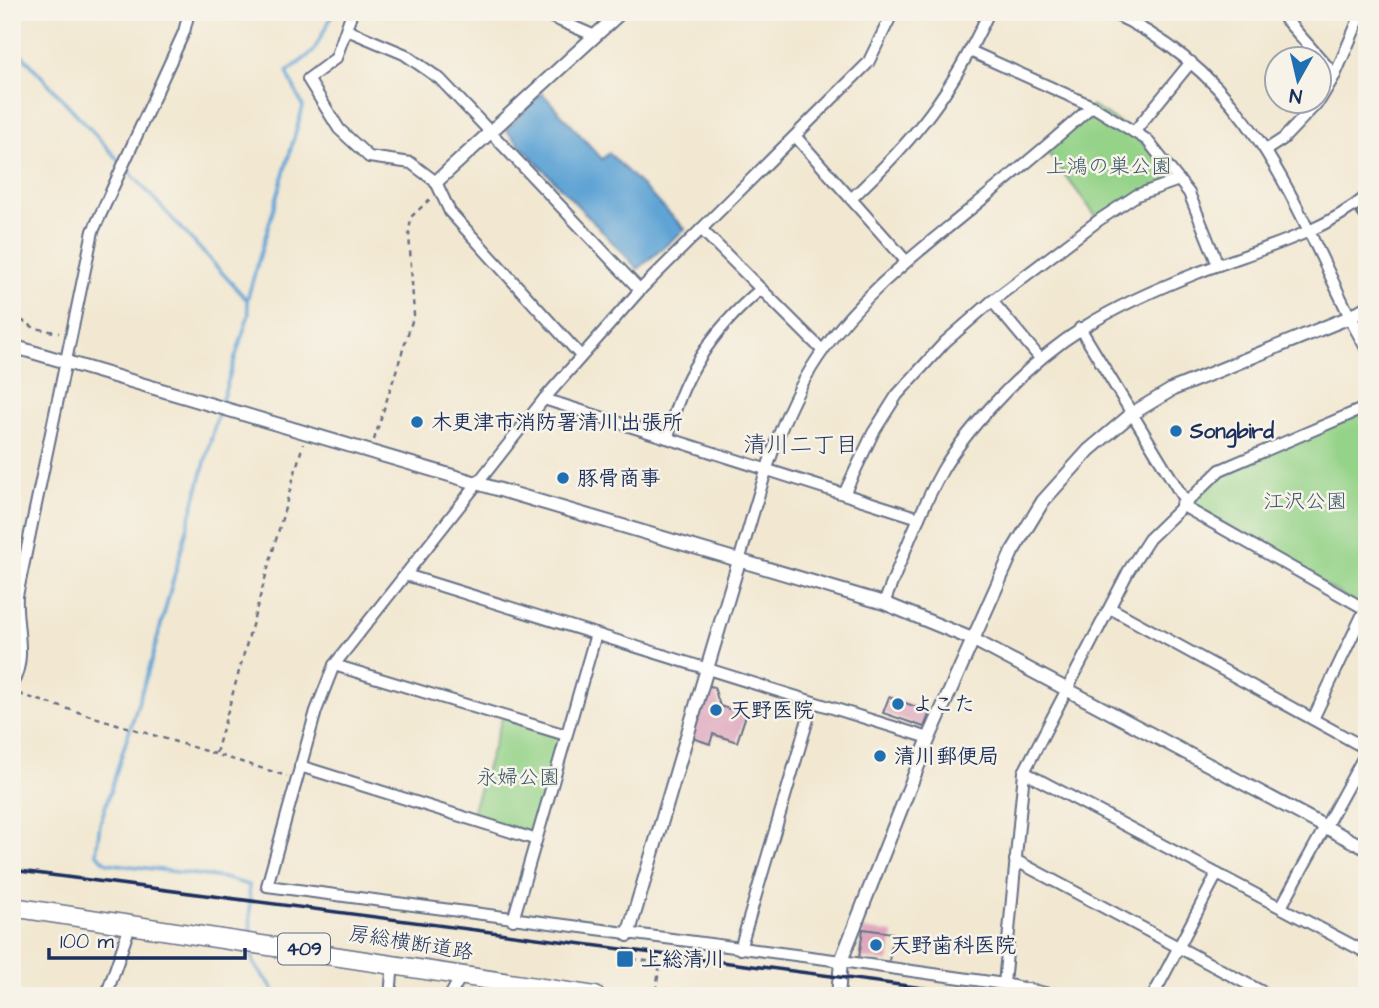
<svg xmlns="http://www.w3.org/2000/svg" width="1379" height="1008" font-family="'Architects Daughter','Klee One',sans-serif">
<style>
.green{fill:#95d389;stroke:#588174;stroke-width:2}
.water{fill:#61a4d5;stroke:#3e6a9a;stroke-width:2}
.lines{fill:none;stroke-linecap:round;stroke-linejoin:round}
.stream{stroke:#61a4d5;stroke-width:3.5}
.building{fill:#dda4bc}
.minor-casing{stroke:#667087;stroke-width:14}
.tertiary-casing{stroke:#667087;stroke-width:16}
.trunk-casing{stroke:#667087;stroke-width:21}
.path{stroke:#667087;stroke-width:2.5;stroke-dasharray:5 5;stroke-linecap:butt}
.minor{stroke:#fff;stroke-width:10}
.tertiary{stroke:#fff;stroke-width:12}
.trunk{stroke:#fff;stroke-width:18}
.rail{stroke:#1b2f5e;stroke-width:3.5}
.poi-dot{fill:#1f6fb2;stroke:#f7f3e8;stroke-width:2.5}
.labels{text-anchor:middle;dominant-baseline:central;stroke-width:5;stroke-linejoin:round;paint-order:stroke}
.shield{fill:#f7f3e8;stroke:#5d6a87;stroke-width:2}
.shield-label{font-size:19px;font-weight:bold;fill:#1b2f5e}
.park-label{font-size:21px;fill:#3a5869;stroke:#f7f3e8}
.poi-label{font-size:21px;font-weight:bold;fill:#1b2f5e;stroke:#f7f3e8;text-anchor:start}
.street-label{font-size:21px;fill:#1b2f5e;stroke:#f7f3e8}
.neighbourhood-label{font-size:23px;fill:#1b2f5e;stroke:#f7f3e8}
</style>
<rect width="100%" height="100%" fill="#f7f3e8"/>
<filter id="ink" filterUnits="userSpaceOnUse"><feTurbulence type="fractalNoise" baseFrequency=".0143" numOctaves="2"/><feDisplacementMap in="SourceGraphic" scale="14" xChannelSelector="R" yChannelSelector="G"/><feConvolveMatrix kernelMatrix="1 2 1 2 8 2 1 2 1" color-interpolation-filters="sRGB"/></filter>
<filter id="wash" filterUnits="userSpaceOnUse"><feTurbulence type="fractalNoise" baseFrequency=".00686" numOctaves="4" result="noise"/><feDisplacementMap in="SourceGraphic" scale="28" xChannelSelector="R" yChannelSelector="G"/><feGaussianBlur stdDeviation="1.57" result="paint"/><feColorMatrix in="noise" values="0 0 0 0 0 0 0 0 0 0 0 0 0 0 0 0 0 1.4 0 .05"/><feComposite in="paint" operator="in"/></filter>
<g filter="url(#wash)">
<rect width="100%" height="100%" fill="#f2e8d2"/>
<g class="green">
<polygon points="1092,106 1129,129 1179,180 1099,220 1045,149"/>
<polygon points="1367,407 1365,609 1185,501 1220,470"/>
<polygon points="503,716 566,735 534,839 470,819"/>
</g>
<polygon class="water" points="542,93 602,159 609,153 685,229 638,269 506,130"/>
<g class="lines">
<g class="stream">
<polyline points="12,44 247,300"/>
<polyline points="221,403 249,314 247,300 303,107 287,72 313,52 334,12"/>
<polyline points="219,410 151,662 100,824 96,853 107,863 223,878 249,885 251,937"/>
<path d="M251,948C252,974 269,975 276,996"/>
</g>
</g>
<g id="blocks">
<g class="building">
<polygon points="1367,205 1367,228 1356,213"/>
<polygon points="706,685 714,687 720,706 746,715 737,742 713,734 710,744 690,737"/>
<polygon points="889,697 930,712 924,727 883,713"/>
<polygon points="863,929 893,933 889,962 859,958"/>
<polygon points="621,954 634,956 633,962 620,960"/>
</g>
</g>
</g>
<g filter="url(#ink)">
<use href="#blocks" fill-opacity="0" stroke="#667087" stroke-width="2"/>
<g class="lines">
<defs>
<g id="minor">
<polyline points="352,12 336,58 308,79 339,129 369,157 411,163 436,182 450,212 581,356"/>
<polyline points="540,12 595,36"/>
<polyline points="893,12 868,63 640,290 544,399 334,665 316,711 267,886 841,961 1004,984 1059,996"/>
<path d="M1110,12C1248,74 1288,190 1350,317"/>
<polyline points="1279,12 1335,75"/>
<polyline points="347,30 404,54 440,79 640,290"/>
<polyline points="970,51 1092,106 1147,140 1189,193 1218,265"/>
<polyline points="1320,100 1335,75 1362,12"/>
<polyline points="1134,132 1191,62"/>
<polyline points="796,137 906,261"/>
<polyline points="1266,150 1283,139 1318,102"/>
<path d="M851,199C916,138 951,94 989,12"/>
<polyline points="701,229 822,350"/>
<polyline points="992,301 1039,357"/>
<polyline points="1080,328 1185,501"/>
<polyline points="544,399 919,518"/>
<path d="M668,438C680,377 713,329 761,289"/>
<polyline points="844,494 873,433 897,395 945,342 992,301 1099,220 1137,195 1179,180"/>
<polyline points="1181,505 1365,609"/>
<path d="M739,561C761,488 779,411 824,349C861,296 912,257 962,216C1006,180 1050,144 1092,106"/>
<polyline points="406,575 929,738"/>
<path d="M884,603C902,558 919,513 942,471C955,448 973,427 990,408C1054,337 1110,307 1197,273C1253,251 1320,235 1367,196"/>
<polyline points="1110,608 1367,749"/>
<polyline points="334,665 566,735"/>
<path d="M12,684C28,657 15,626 17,596L93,231L184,32L189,12"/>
<polyline points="1313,719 1367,605"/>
<polyline points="300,766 534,839"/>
<polyline points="1024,772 1367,953"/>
<polyline points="1015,860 1270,996"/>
<polyline points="1281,907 1367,751"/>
<polyline points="513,920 596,634"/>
<polyline points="740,949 813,702"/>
<polyline points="1004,984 1024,772 1129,570 1149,539 1220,470 1367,407"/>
<polyline points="106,996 131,923"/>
<polyline points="390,996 393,963"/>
<polyline points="450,996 462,974"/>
<polyline points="1153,996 1217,874"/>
</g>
<g id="tertiary">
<polyline points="436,182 621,12"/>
<polyline points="1350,317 1367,348"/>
<polyline points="12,346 884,603 972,639 1367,849"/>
<polyline points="628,935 739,561"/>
<polyline points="838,996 841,961 929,738 1012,552 1043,501 1089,450 1133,413 1173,389 1350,317 1367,307"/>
</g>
<polyline id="trunk" points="12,907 595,996"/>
</defs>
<use href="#minor" class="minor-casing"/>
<use href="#tertiary" class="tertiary-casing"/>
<use href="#trunk" class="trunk-casing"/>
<g class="path">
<polyline points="12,315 35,328 59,333"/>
<polyline points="374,440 414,315 409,233 411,217 430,199"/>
<polyline points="19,694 287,776"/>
<polyline points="216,753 303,444"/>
<polyline points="12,947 12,949"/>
<polyline points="633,959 660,963 655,996"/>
</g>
<use href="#minor" class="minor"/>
<use href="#tertiary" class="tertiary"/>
<use href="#trunk" class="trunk"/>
<polyline class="rail" points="12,870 985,996"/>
</g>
</g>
<g class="poi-dot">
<circle cx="417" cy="422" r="7"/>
<circle cx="1176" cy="431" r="7"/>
<circle cx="563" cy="478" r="7"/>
<circle cx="898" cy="704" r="7"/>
<circle cx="716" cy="710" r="7"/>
<circle cx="880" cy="756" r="7"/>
<circle cx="876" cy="945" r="7"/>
<rect x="616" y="950" width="18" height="18" rx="3.5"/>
</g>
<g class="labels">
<rect class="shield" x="278" y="933.5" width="52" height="31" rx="5"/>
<g class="shield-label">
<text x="304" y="949">409</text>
</g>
<g class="park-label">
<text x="1109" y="166">上鴻の巣公園</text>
<text x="1305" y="501">江沢公園</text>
<text x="518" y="777">永婦公園</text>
</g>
<g class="poi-label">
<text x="431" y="422">木更津市消防署清川出張所</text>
<text x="1190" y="431">Songbird</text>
<text x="577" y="478">豚骨商事</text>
<text x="912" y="704">よこた</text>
<text x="730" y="710">天野医院</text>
<text x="894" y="756">清川郵便局</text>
<text x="890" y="945">天野歯科医院</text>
<text x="641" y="959">上総清川</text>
</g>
<g class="street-label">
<text transform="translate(411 943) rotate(9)">房総横断道路</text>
</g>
<g class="neighbourhood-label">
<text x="801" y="445">清川二丁目</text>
</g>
</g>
<rect width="1379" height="1008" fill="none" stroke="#f7f3e8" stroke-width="42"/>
<g transform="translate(1298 80) rotate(188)"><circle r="33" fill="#f7f3e8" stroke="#9fa5b1" stroke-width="2"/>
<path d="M0-5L12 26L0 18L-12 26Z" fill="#1f6fb2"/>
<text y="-10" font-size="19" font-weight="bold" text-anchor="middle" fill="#1b2f5e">N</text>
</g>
<path d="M49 948v10h196v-10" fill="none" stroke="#1b2f5e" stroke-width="3.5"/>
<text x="60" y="948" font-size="21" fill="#1b2f5e" stroke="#f7f3e8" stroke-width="5" paint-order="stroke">100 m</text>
</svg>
